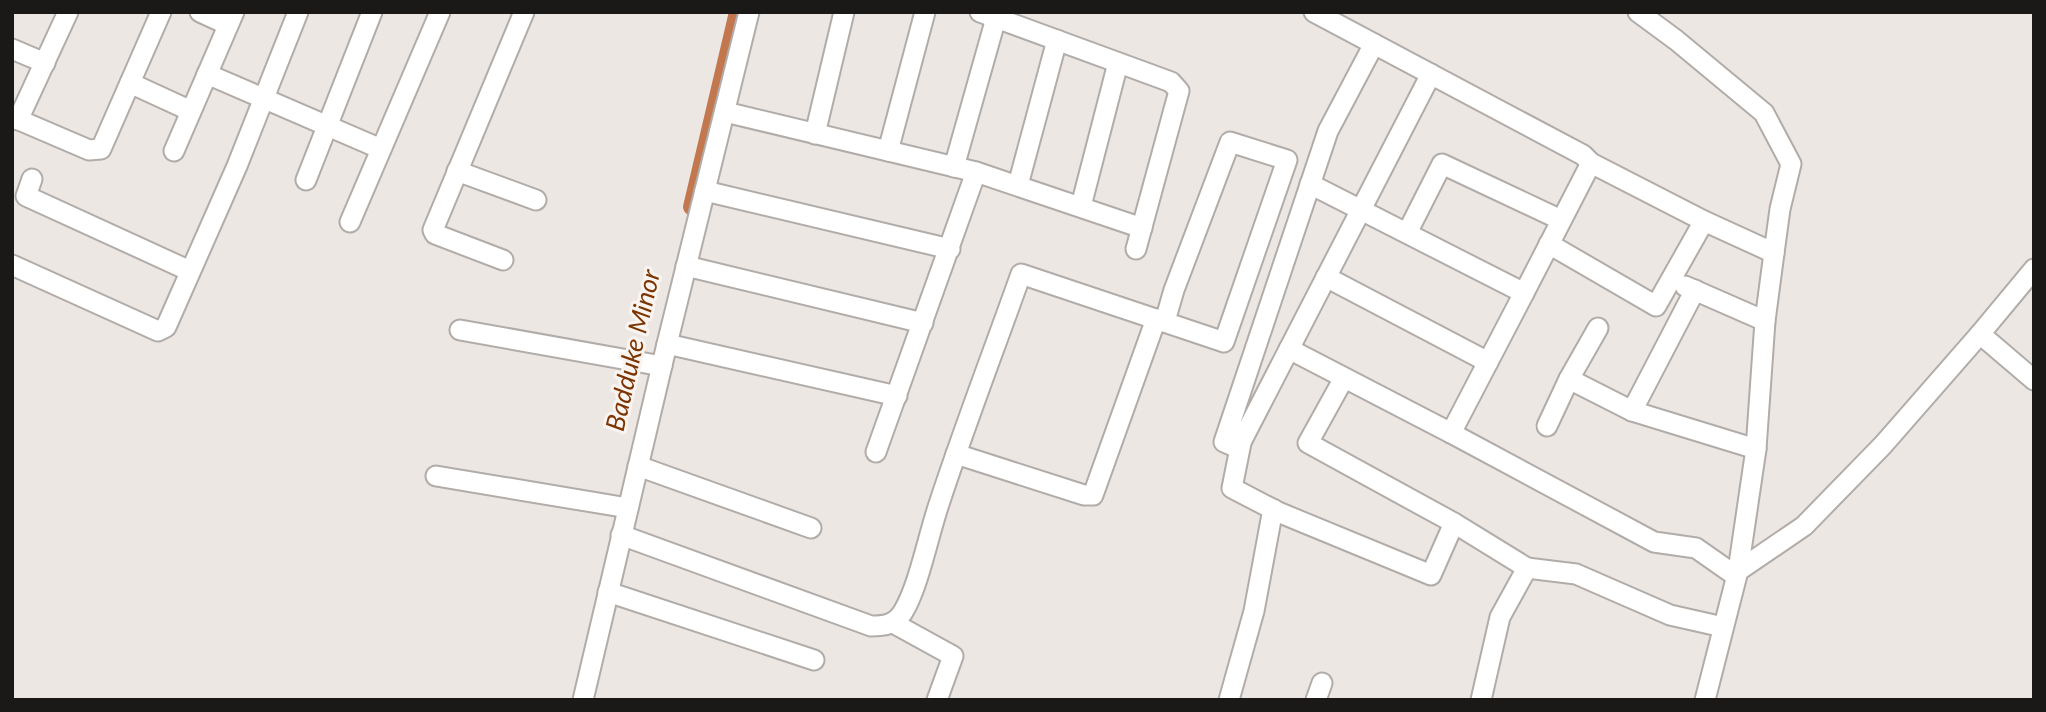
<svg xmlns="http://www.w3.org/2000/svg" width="2046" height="712" font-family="Lato,sans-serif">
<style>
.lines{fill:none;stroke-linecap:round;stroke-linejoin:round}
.canal{stroke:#c3774e;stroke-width:16}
.minor-casing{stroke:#b2aca9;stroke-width:23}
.minor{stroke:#fff;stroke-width:19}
.labels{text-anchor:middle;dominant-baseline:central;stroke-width:6;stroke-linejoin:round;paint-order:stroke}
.water-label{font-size:26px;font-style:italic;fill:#7c3502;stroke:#faf4f1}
</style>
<rect width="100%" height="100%" fill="#ede7e4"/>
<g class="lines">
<polyline class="canal" points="691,207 737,12"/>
<defs>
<g id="minor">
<polyline points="200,12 228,25"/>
<polyline points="980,12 1171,82 1179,91 1136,249"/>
<polyline points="1314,12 1583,155 1591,163 1704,221 1774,253"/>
<polyline points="1638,12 1676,40 1764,113 1791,164 1780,209 1774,253 1765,321 1756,449 1738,571 1705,700"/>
<polyline points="1374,44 1328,131 1224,442 1238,448 1431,74"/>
<polyline points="12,49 45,63"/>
<polyline points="207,74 381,149"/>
<polyline points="130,83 191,111"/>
<polyline points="725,112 976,172 1142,228"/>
<polyline points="12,117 89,150 101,149 161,12"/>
<polyline points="18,120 68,12"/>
<polyline points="815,134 844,12"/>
<polyline points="174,151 234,12"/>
<polyline points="888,151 925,12"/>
<polyline points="954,167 996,18"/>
<polyline points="457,171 536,200"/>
<polyline points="32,179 26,196 190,271"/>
<polyline points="306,180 372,12"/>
<polyline points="1310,184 1524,293 1591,163"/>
<polyline points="1018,185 1057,40"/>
<polyline points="705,191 950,249"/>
<polyline points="1081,206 1118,63"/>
<polyline points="350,222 440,12"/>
<polyline points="1407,233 1442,164 1561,220"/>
<polyline points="1549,244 1656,306 1704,221"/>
<polyline points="503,260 435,234 433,230 524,12"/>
<polyline points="12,265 158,331 166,327 237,166 298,12"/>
<polyline points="686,266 923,323"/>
<polyline points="1326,277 1488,362 1524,293"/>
<polyline points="1685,286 1765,321"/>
<polyline points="1695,290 1632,411 1756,449"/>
<polyline points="460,330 662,366"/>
<polyline points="1980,334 2034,269"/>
<polyline points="667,344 897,396"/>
<polyline points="1289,349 1451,433 1488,362"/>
<polyline points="1569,379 1598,328"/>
<polyline points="1547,426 1569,379 1632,411"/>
<polyline points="1451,433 1654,542 1696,548 1736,576"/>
<polyline points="1241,443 1232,488 1278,512 1431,575 1454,523 1308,443 1344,378"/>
<polyline points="876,452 976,172"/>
<polyline points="956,454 1084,495 1093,495 1156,319"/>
<polyline points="638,466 811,528"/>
<polyline points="436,476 628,508"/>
<polyline points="1454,523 1527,568 1500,617 1481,700"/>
<path d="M621,535L871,626C884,626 895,625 903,612C919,586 929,532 940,501C965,425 994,350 1021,274L1224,342L1287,160L1230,142L1174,290L1165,321"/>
<polyline points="1527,568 1576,574 1670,615 1723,627"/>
<polyline points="1738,571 1804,526 1883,445 1980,334 2034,380"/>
<polyline points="608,592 814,660"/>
<polyline points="893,623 953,656 937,700"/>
<polyline points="583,700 667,344 749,12"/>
<polyline points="1229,700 1254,611 1273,509"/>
<polyline points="1316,700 1322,683"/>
</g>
</defs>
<use href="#minor" class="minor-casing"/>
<use href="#minor" class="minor"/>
</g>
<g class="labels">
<g class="water-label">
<text transform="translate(632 350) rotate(-77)">Badduke Minor</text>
</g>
</g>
<rect width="2046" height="712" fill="none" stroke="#1b1918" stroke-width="28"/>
</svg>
